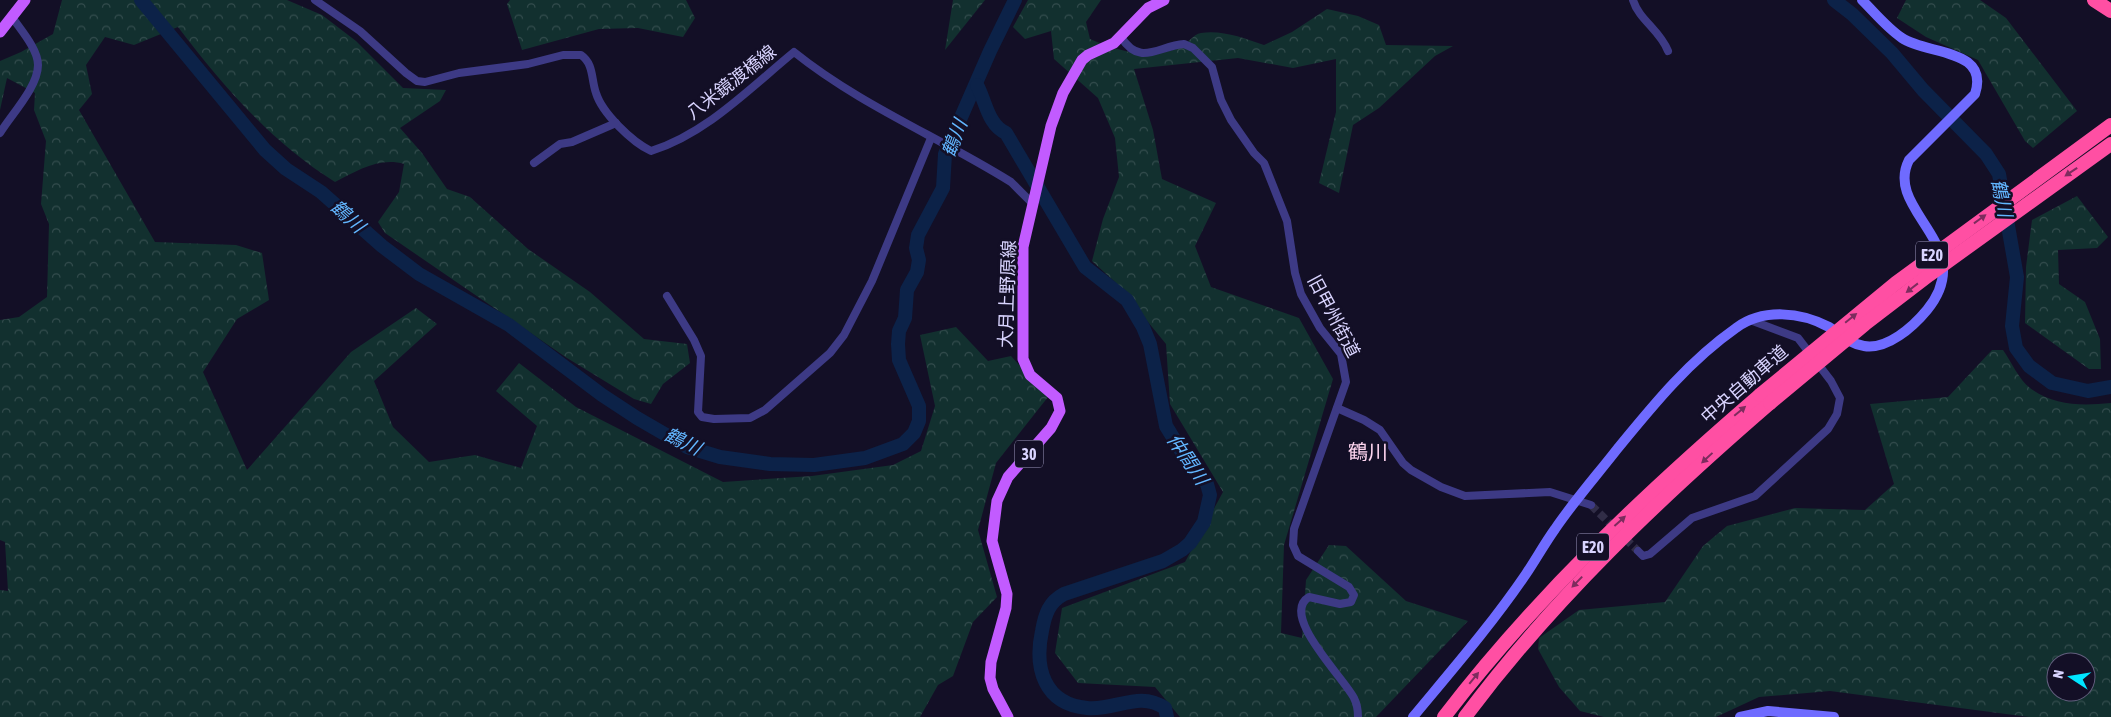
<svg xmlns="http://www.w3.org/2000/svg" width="2111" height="717" font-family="'Asap Condensed','Noto Sans JP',sans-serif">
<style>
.forest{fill:url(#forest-crowns);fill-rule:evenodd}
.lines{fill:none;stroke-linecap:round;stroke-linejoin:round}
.river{stroke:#0c2248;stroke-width:14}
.street-tunnel{stroke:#312d47;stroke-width:8;stroke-dasharray:8 4;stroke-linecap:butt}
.street{stroke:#3d3a85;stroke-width:8}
.secondary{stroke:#6f6bff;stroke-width:10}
.primary{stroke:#c25bff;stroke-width:11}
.highway{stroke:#ff4fa3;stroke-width:14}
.highway-bridge{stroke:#ff4fa3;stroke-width:14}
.oneway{fill:#7d2c5e}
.labels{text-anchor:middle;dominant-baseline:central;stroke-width:5;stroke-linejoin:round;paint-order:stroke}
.shield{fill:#130f26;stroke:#9e99be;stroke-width:1}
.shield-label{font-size:16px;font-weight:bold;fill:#d9d4ff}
.street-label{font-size:18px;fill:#d9d4ff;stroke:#130f26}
.water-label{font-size:19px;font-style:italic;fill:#62b6ff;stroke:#130f26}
.quarter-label{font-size:20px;fill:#ffd6f0;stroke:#130f26}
</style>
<defs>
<pattern id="forest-crowns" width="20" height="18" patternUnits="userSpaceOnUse" patternTransform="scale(1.25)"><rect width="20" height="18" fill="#12302f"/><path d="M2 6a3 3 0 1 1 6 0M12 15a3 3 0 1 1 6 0" fill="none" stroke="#344d4e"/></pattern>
</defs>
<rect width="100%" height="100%" fill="#130f26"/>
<g class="forest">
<path d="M62,0H287L322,15L356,41L403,88L446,90L440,101L400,128L422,153L447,189L470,197L528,249L590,292L644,339L687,344L690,363L663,384L651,404L634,399L567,358L385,233L378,222L399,192L404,164C379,157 357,171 335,182C272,143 222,85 178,27L134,45L105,37L86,65L92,94L79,110L155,242L236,245L262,253L269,300L237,319L203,372L247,470L351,352L416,308L437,324L374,381L393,427L429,462L475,455L521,468L537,426L496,391L519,363L576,407L723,482L812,476L893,465L921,451L935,406L920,335L956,327L988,361L1011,356L1048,397L996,463L978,530L997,597L973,622L953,676L938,685L920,717H0V590L8,591L5,542L0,540V320L19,317L47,297L49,224L41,204L46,141L34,110L35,93L7,78L0,110V61L21,52L53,34Z"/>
<polygon points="510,0 686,0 695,18 683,37 638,28 599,29 522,50 507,4"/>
<polygon points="953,0 985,0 945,50"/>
<path d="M1028,0H1101L1086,22L1090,39C1118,51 1149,60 1179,48C1187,45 1193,34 1201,33C1223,30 1243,38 1264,45L1292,32L1327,9L1358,16L1379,25L1386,45L1453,46L1435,56L1379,108L1353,125L1339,193L1319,183L1336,112V59L1293,68L1238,58L1134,69L1153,130L1162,179L1216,203L1195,246L1211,287L1299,318L1333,379L1284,545L1281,633L1302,638L1306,580L1329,545L1346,546L1406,601L1468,621L1376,717H1180L1155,687L1078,683L1055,653L1062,608L1185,562L1223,492L1170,404L1166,344L1116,283L1092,261L1103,219L1119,177L1115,138L1098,98L1054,59L1051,31L1025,39L1013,27Z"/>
<polygon points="1906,0 1980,0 2006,18 2077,111 2033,148 2025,141 1978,60 1926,37 1897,18"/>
<polygon points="2077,196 2108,237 2097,248 2058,250 2059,284 2085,302 2100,339 2101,369 2089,369 2025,323 2026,267 2032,220"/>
<path d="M1992,350H2003C2011,361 2019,380 2030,388C2054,406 2082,406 2111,403V717H2029L1830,691L1759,697L1716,717H1604L1580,711L1559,687L1538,649L1539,638L1579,610L1665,602L1703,546L1727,526L1795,508L1865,510L1894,484L1870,404L1948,397ZM2056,662H2086V692H2056Z"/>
</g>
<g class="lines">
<g class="river">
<polyline points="141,0 265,150 286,169 321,192 382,246 419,274 509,325 602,395 637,418 687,447 720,457 770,464 814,465 865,458 903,444 914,433 919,421 919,406 899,360 898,344 899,331 905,318 907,290 917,272 919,260 916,248 918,235 943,188 945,154 990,51 1015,0"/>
<polyline points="1834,0 1852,14 1892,53 1923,90 1986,154 1999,174 2017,277 2012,326 2016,348 2029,366 2052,383 2088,391 2111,387"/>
<path d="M977,85C986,102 988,125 1006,133L1085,267L1127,300L1143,327L1150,344L1166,426L1185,457L1207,484L1210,495L1204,522L1190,543L1182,550L1163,561L1064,594C1049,602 1045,614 1042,631C1034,668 1044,704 1087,708C1115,711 1139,690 1165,708L1167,717"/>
</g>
<polyline class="street-tunnel" points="1591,505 1638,551"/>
<g class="street">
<path d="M315,0L360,31L406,73L417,81L425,82L459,73L528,64L563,55H581C594,64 591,79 596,93C602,113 632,142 651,151C706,134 750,88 794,52C860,105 939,137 1011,182L1032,203"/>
<path d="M1633,0C1639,20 1660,30 1668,51"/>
<path d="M1121,37C1140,67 1158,46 1184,44L1193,48L1212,67L1221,100L1231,120L1254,153L1264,163L1287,221L1295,273L1301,294L1320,328L1341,354L1346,382L1294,529L1293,545L1298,556L1349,587L1354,595L1351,602L1340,604L1309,597C1279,615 1344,678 1354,698C1357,704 1358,711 1358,717"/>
<path d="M0,133C11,115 38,87 38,65C38,49 20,29 12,17"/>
<polyline points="534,163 560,144 572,142 616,123"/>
<polyline points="667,296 694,340 701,356 698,412 702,417 714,419 750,418 765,410 830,353 844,335 872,281 931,138"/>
<polyline points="1337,408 1364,420 1380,430 1403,463 1411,470 1441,487 1465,496 1550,492 1591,505"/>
<polyline points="1638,551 1643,556 1650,554 1692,518 1755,496 1828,429 1837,414 1840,398 1831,381 1798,338 1750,320"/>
</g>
<g class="secondary">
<path d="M1413,717C1452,670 1492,624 1526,574C1536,559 1545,543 1555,529C1574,501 1597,475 1618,448C1654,404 1689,361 1736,328C1763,308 1801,312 1829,327C1840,334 1850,344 1864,346C1887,350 1913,327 1927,310C1980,245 1883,211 1909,160L1975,94C1990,48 1927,55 1902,38C1887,28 1875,13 1862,0"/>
<polyline points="1740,717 1768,711 1834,717"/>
</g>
<g class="primary">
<polyline points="0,32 25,0"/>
<polyline points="1008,717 993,689 990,678 991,662 1006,608 1007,594 992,541 997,501 1008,477 1051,428 1060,411 1057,398 1030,375 1023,359 1023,247 1051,126 1063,93 1082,60 1088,55 1114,43 1148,8 1164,0"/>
</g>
<g class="highway">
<polyline points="2094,0 2111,11"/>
<path d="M1444,717C1536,597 1646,493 1760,395"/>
<path d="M1465,717C1553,599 1659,499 1770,403"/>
</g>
<g class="highway-bridge">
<polyline points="1760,395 1896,283 2111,125"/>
<polyline points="1770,403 1865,324 1929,275 2111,144"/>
</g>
</g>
<defs><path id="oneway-solid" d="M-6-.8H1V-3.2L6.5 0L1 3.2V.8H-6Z" transform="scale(1.25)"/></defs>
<g class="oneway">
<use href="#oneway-solid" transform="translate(2071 172) rotate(146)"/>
<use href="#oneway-solid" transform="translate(1980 219) rotate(-36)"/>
<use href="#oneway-solid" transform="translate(1912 288) rotate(142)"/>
<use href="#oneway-solid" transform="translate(1851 318) rotate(-39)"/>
<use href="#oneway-solid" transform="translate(1740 411) rotate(-40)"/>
<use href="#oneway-solid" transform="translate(1707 458) rotate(137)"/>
<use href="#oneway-solid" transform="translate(1620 521) rotate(-42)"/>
<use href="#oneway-solid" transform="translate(1577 582) rotate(134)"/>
<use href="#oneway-solid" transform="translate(1474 678) rotate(-51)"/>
</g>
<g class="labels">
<g class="shield">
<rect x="1916" y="241.5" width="32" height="27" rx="4"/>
<rect x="1015" y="440.5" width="28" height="27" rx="4"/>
<rect x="1577" y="533.5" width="32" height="27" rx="4"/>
</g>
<g class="shield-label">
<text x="1932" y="255">E20</text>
<text x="1029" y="454">30</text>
<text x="1593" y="547">E20</text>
</g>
<g class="street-label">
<text transform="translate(731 82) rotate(-38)">八米鏡渡橋線</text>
<text transform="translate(1007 294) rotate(-88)">大月上野原線</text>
<text transform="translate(1334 316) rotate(62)">旧甲州街道</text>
<text transform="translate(1744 384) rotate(-41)">中央自動車道</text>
</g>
<g class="water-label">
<text transform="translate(954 138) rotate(-69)">鶴川</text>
<text transform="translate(2002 198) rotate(78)">鶴川</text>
<text transform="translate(348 216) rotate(42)">鶴川</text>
<text transform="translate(683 441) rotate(26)">鶴川</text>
<text transform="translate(1188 459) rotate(56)">仲間川</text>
</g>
<g class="quarter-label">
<text x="1368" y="451">鶴川</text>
</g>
</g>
<g transform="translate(2071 677) rotate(282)"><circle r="24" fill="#130f26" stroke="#625e7d"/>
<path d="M0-4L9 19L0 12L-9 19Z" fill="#00e5ff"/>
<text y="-8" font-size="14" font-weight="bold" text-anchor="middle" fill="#d9d4ff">N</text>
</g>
</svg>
